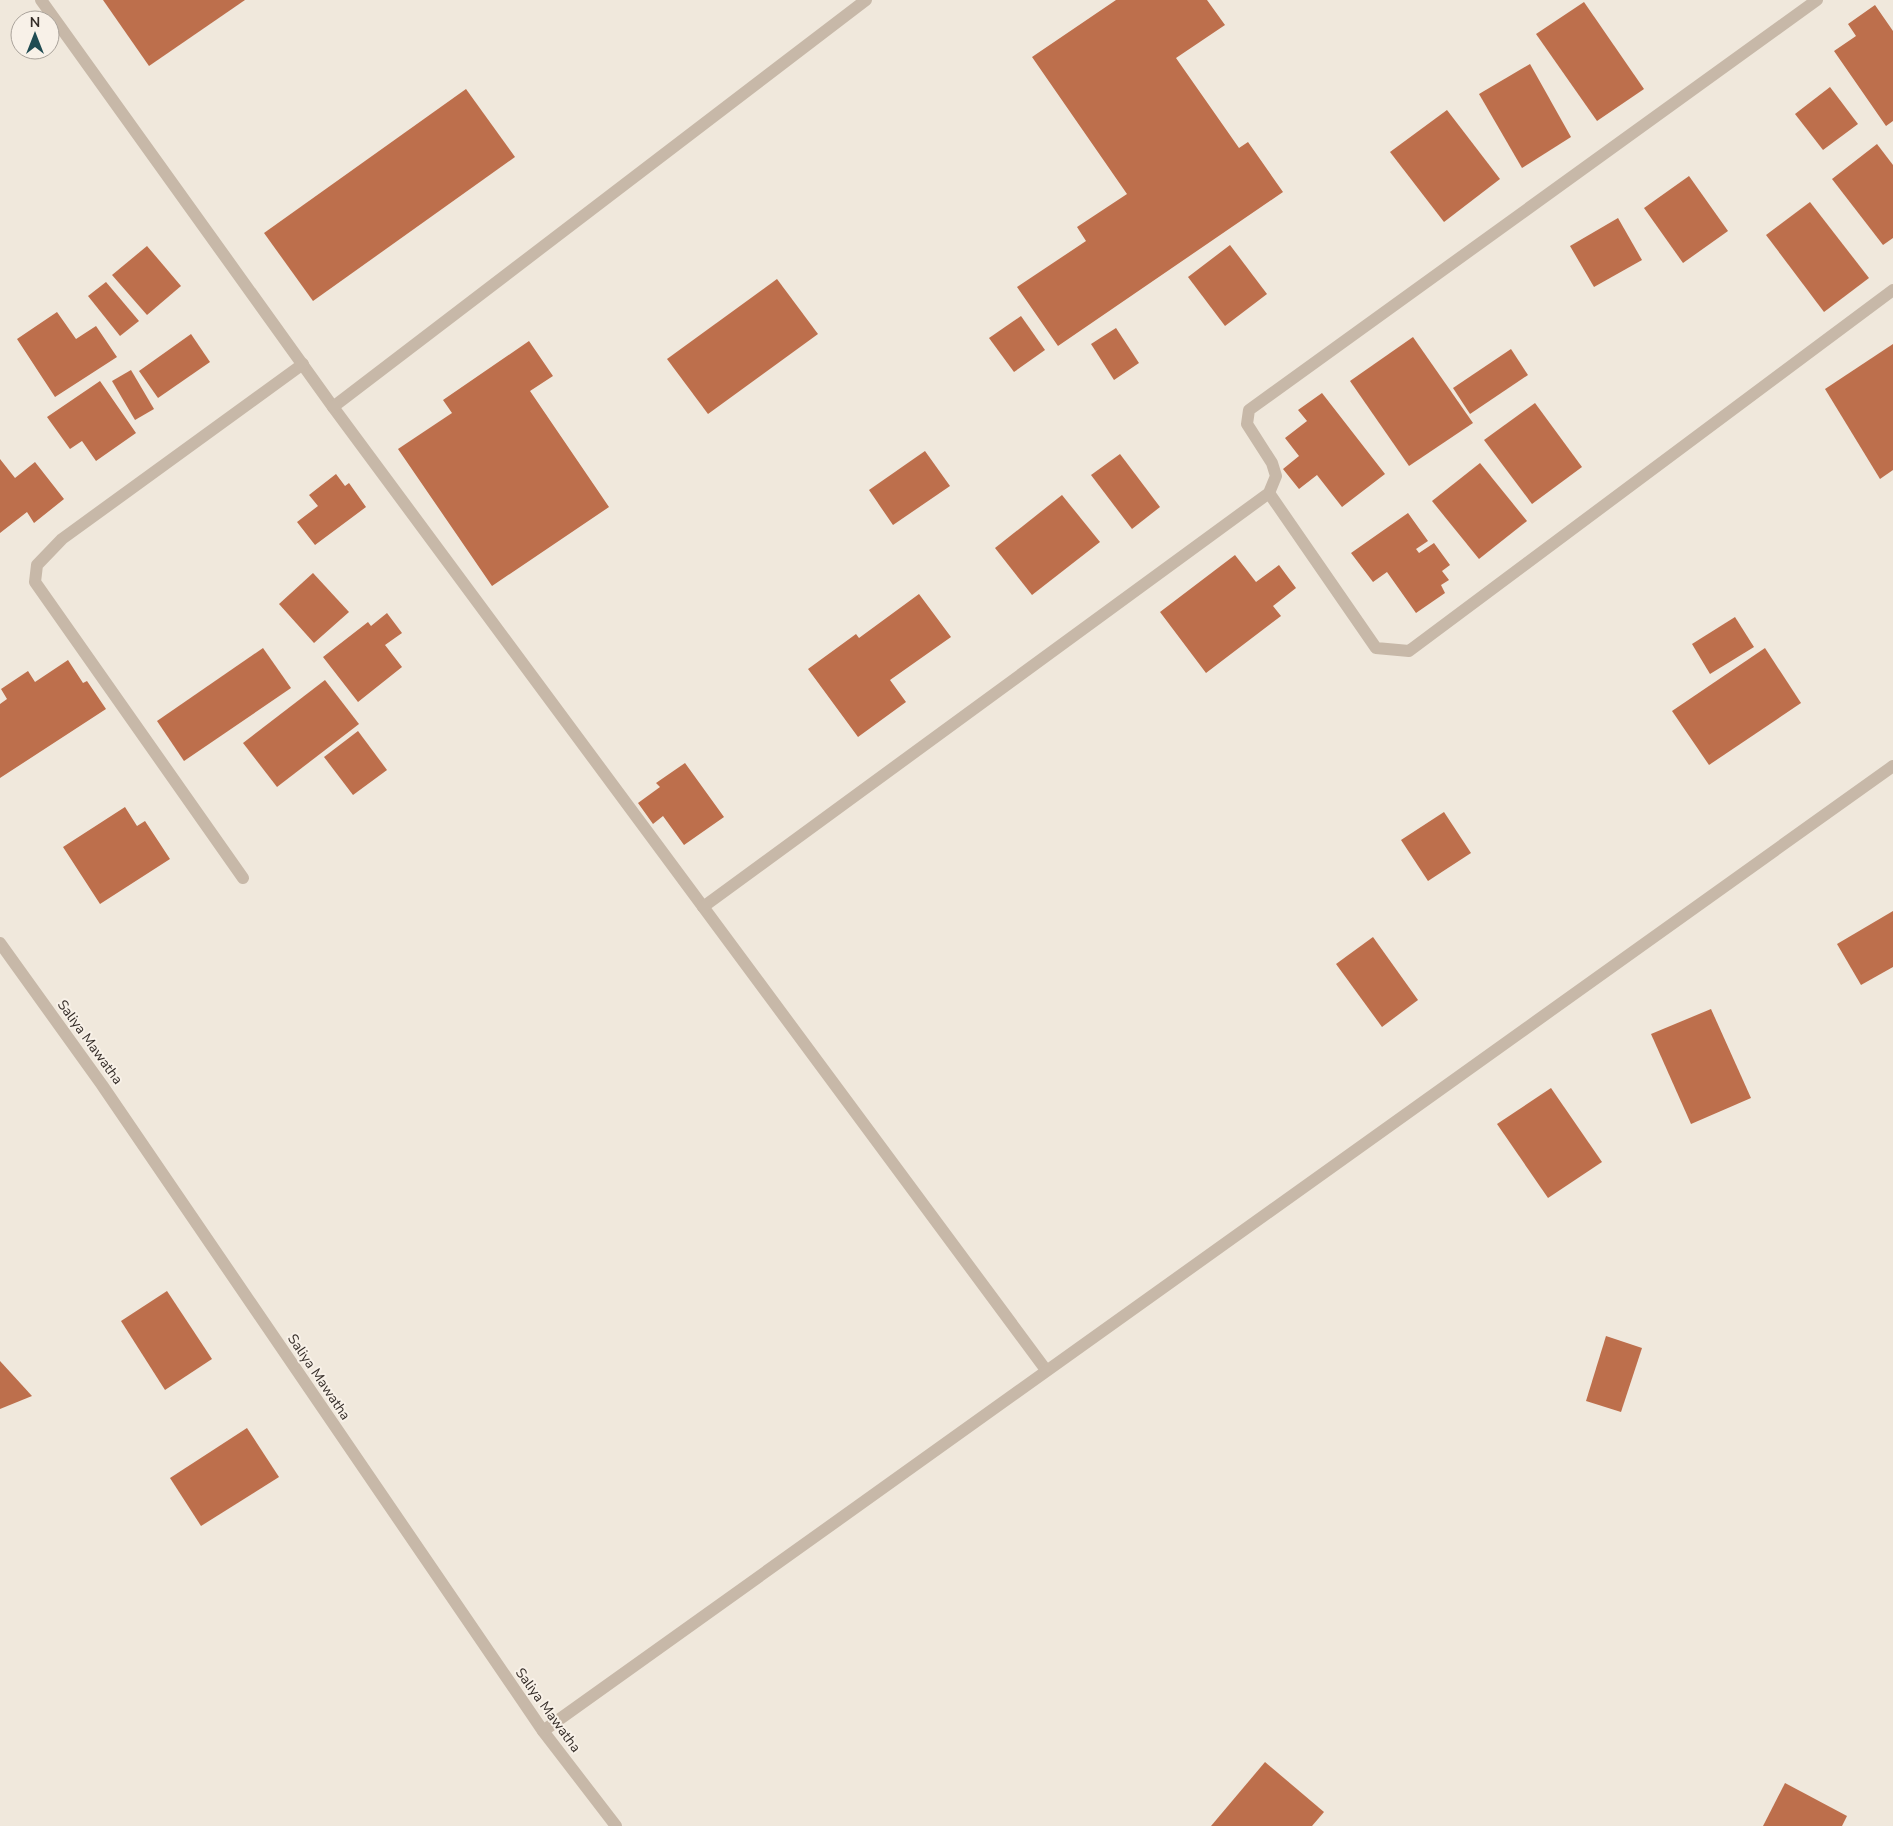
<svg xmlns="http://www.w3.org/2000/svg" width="1893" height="1826" font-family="'Nunito Sans',sans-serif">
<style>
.building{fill:#bd6f4c}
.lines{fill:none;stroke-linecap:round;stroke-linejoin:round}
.street{stroke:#c7b8a8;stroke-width:12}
.labels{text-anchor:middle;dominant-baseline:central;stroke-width:4;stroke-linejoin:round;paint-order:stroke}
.street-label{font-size:14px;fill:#352d28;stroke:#f8f1e8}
</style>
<rect width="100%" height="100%" fill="#f0e8dc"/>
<g class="building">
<polygon points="103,0 245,0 149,66"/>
<polygon points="1116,0 1207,0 1225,25 1176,58 1239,148 1248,142 1283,192 1058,346 1017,287 1086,241 1077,227 1127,194 1032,57"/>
<polygon points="1584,2 1644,89 1597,121 1536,34"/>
<polygon points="1875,5 1893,31 1893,121 1886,126 1834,51 1856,36 1848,24"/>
<polygon points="1530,64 1571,137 1522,168 1479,94"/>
<polygon points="1830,87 1858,124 1823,150 1795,114"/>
<polygon points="466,89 515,157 313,301 264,233"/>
<polygon points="1447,110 1500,179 1444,222 1390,152"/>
<polygon points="1877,144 1893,165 1893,238 1883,245 1832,179"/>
<polygon points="1689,176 1728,231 1683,263 1644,208"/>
<polygon points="1810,202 1869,278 1824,312 1766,235"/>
<polygon points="1618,218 1642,260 1594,287 1570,246"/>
<polygon points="1230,245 1267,294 1225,326 1188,277"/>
<polygon points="147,246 181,286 147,315 112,275"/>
<polygon points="777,279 818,334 708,414 667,359"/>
<polygon points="106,282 139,321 120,336 88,296"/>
<polygon points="57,312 76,339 96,326 117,357 55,397 17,339"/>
<polygon points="1021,316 1045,350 1014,372 989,338"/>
<polygon points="1116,328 1139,363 1114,380 1091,344"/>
<polygon points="191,334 210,362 158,398 139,371"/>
<polygon points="1413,337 1473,423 1409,466 1350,381"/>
<polygon points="529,341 553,376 530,391 609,507 492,586 398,449 452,413 443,400"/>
<polygon points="1893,344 1893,470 1880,479 1825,389"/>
<polygon points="1511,349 1528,375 1470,414 1453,388"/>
<polygon points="131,370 154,409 135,420 112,381"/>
<polygon points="100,381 136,433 96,461 82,441 70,449 47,417"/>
<polygon points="1322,393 1385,474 1342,507 1317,475 1299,489 1283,469 1299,456 1285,438 1307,421 1298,410"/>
<polygon points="1535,403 1582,467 1532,504 1484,440"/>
<polygon points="925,451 950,486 893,525 869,490"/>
<polygon points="1120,454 1160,507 1132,529 1091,475"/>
<polygon points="0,459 15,478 35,462 64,499 34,523 27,512 0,533"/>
<polygon points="1480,463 1527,521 1479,559 1432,501"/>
<polygon points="336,474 345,486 349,483 366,507 315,545 297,522 318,506 309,495"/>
<polygon points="1062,495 1100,542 1032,595 995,548"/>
<polygon points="1408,513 1428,541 1416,549 1419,553 1434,543 1450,565 1442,571 1449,580 1441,585 1445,593 1416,613 1387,572 1373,582 1351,553"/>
<polygon points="1235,555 1256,582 1279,565 1296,588 1273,606 1281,616 1206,673 1160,612"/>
<polygon points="313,573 349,612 314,643 279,604"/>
<polygon points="919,594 951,637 890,680 906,702 858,737 808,669 856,634 859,638"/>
<polygon points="387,613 402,633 385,645 402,667 358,702 323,657 368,622 371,626"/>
<polygon points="1735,617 1754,647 1710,674 1692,644"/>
<polygon points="263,648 291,688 184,761 157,721"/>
<polygon points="1765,648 1801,703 1709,765 1672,711"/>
<polygon points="68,660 83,683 87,681 106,709 0,778 0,704 7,699 1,689 28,671 35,682"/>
<polygon points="325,680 359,724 277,787 243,743"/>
<polygon points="358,731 387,770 353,795 324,757"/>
<polygon points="685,763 724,817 684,845 663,816 653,824 638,803 660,787 656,783"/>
<polygon points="125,807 137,826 145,821 170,859 100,904 63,847"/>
<polygon points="1444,812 1471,853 1428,881 1401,840"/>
<polygon points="1893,911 1893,967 1861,985 1837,944"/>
<polygon points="1373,937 1418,1000 1382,1027 1336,964"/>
<polygon points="1711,1009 1751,1098 1691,1124 1651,1034"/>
<polygon points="1551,1088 1602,1162 1548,1198 1497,1124"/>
<polygon points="167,1291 212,1359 165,1390 121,1321"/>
<polygon points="1606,1336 1642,1348 1621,1412 1586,1401"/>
<polygon points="0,1361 32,1396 0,1409"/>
<polygon points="247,1428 279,1477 201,1526 170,1478"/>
<polygon points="1265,1762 1324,1812 1312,1826 1211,1826"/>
<polygon points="1785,1783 1847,1816 1842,1826 1763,1826"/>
</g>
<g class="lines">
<g class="street">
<polyline points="41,0 333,407 1046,1370"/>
<polyline points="333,407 866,0"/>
<polyline points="1269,493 1376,648 1409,651 1893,290"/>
<polyline points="243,878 35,582 37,565 62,539 303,364"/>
<polyline points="703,907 1269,493 1276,476 1272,463 1247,424 1249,410 1817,0"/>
<polyline points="0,943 102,1085 543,1731 616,1826"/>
<polyline points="543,1731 1893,766"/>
</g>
</g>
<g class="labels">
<g class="street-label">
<text transform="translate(90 1042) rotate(54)">Saliya Mawatha</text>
<text transform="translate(319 1377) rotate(56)">Saliya Mawatha</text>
<text transform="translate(548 1710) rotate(54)">Saliya Mawatha</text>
</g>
</g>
<g transform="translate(35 35)"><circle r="24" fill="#f8f1e8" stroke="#aaa39b"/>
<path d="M0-4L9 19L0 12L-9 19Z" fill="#204c53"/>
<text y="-8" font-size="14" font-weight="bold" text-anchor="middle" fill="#352d28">N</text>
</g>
</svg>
